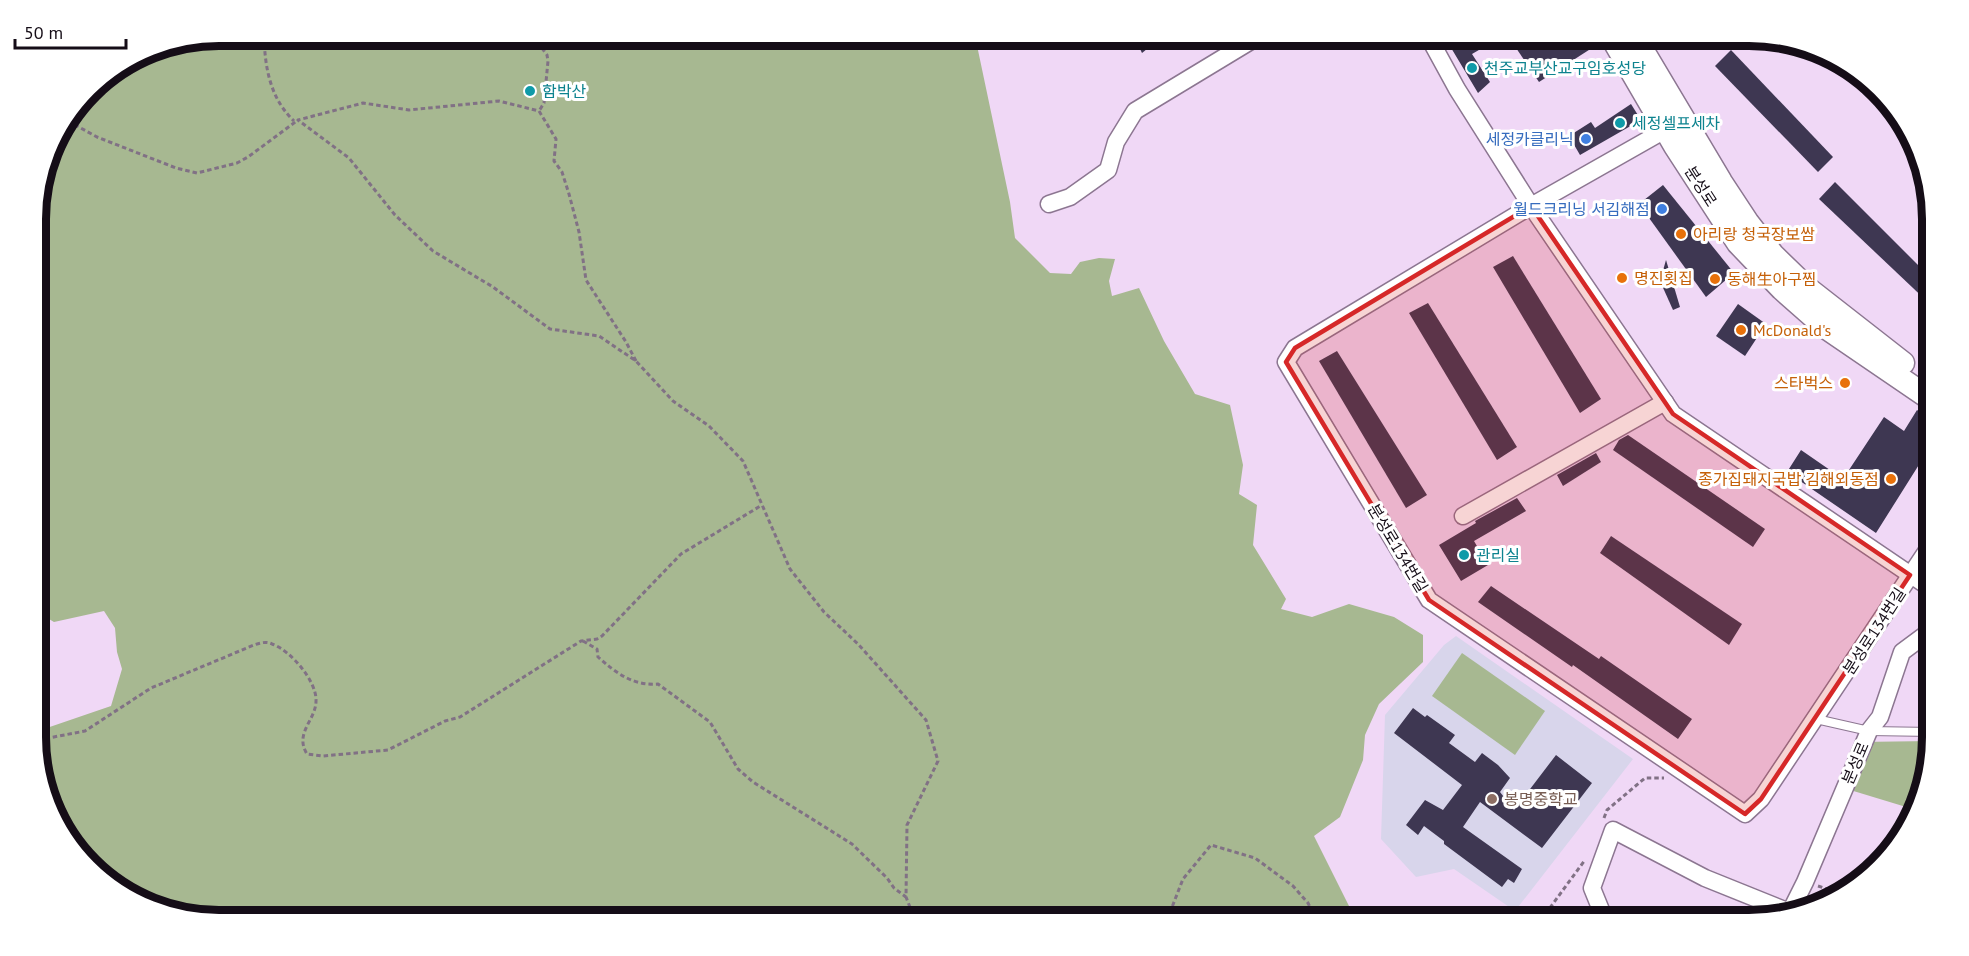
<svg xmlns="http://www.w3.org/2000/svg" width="1969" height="956" font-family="'PT Sans','Noto Sans KR',sans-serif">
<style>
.education{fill:#d8d5eb}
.green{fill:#a7b891}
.building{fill:#3e3752}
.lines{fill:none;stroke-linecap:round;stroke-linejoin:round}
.service-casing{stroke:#8c7691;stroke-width:10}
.minor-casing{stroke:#8c7691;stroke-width:19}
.secondary-casing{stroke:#8c7691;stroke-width:25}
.path{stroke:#817185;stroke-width:3;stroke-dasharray:4.5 3;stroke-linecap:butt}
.service{stroke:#fff;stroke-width:8}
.minor{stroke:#fff;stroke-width:16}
.secondary{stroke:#fff;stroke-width:22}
.marked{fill:#d62828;fill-opacity:0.2;stroke:#d62828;stroke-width:4.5;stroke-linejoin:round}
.culture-dot{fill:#0f9aa8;stroke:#fff;stroke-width:2}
.shop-dot{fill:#3f7fe0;stroke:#fff;stroke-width:2}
.food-dot{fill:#e8710a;stroke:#fff;stroke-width:2}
.education-dot{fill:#8d6e63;stroke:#fff;stroke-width:2}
.labels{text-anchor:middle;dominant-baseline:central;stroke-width:6;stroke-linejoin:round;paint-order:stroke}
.culture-label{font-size:16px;fill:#0d838f;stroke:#fff;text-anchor:start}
.shop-label{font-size:16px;fill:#366cbe;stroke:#fff;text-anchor:end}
.street-label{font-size:16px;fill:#150d17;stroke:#fff}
.food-label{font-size:16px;fill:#c56008;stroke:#fff;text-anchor:start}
.education-label{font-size:16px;fill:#785e54;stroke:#fff;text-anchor:start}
.rim{fill:none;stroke:#150d17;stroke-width:8}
</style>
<rect width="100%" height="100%" fill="#f0d8f6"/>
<polygon class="education" points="1456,636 1633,759 1515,911 1454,869 1416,877 1381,839 1385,715 1444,645"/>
<g class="green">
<polygon points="219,36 975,36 1010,202 1015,238 1050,273 1071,274 1080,262 1099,258 1115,259 1109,281 1112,296 1139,288 1164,341 1195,394 1230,405 1243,465 1239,494 1257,505 1253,545 1286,599 1281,609 1312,617 1349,604 1394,617 1423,635 1423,662 1379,704 1365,735 1363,760 1340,817 1314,836 1353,914 1341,920 1322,920 1288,910 1246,920 219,920 138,901 74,848 38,761 38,731 111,706 122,669 117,652 115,628 104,611 54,622 37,612 36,207 55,138 98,82 149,50"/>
<polygon points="1462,653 1545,711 1515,755 1432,696"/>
<polygon points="1932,741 1916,810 1837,786 1858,742"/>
</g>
<g class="building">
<polygon points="1134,36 1163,36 1142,53"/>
<polygon points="1444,36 1503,36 1472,54 1490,82 1478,93"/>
<polygon points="1508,36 1584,36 1592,48 1539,82"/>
<polygon points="1731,50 1833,157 1818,172 1715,66"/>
<polygon points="1631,104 1641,120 1580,155 1569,136 1591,122 1595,128"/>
<polygon points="1835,182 1932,279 1932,306 1819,199"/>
<polygon points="1663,185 1734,273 1706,297 1639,204"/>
<polygon points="1513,256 1601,399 1580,413 1493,267"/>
<polygon points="1666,260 1680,307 1673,310 1660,281"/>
<polygon points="1428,303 1517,447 1497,460 1409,313"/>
<polygon points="1738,304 1766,324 1745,356 1716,336"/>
<polygon points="1337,351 1427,495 1406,508 1319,361"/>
<polygon points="1917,410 1932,420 1932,444 1876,533 1787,472 1801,450 1843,479 1884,417 1904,431"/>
<polygon points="1628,435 1765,529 1753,547 1613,450 1619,440"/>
<polygon points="1596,453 1601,462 1563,486 1557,475"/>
<polygon points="1517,498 1526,511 1474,541 1488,565 1461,581 1439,545 1476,523 1475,521"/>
<polygon points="1611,536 1742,624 1729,645 1600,553"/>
<polygon points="1491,586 1599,659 1601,656 1692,719 1678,739 1573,665 1572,667 1478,602"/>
<polygon points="1413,708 1425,717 1427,715 1455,735 1449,743 1475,762 1482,753 1498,765 1510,778 1500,792 1514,810 1556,755 1592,783 1542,848 1480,802 1463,827 1522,869 1514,883 1508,879 1502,887 1444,844 1444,841 1424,826 1418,835 1406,825 1425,800 1443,810 1462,785 1394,733"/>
</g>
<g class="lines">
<defs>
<polyline id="service" points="1816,719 1869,731 1933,732"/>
<g id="minor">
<polyline points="1428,36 1457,89 1531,206 1673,414 1933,590"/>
<polyline points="1665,130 1531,206 1295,348 1286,362 1429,600 1745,814 1761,799 1932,543"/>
<polyline points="1049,204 1070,197 1108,170 1116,142 1135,111 1259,36"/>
<polyline points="1463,516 1665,402"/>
<polyline points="1791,910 1805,882 1869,731 1880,717 1902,652 1933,629"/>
<polyline points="1605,920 1592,888 1613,830 1705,878 1787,911"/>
</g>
<g id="secondary">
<polyline points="1611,36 1675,146 1738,243 1782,289 1825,327 1932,400"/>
<polyline points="1634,36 1721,182 1748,223 1773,255 1807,288 1903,363"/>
</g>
</defs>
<use href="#service" class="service-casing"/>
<use href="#minor" class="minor-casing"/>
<use href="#secondary" class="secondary-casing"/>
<g class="path">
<path d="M264,36C265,68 270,98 294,121"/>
<polyline points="533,36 547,55 548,61 544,103 539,111"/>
<polyline points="68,121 97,137 176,168 197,173 237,163 248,157 298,120"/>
<polyline points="1921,359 1932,367"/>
<polyline points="636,361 626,342 586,280 579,232 569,194 562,172 554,161 556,139 539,111 499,101 409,110 363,103 298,120 349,158 395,215 433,251 493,287 550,329 599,336 636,361 673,401 709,426 743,461 790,569 824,612 858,644 926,720 938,761 907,825 906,897 915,920"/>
<path d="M583,641L597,649L598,657C616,673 633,686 658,684L710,722L738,769L753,782L852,844L887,878L894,888L906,897"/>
<path d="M38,740L85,731L151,688L254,645C260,643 266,641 272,644C290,650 317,681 316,701C316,720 294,733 307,754L323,756L388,750L445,721L460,717L581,641L597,639L602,636L681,554L762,505"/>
<polyline points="1604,818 1607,810 1645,778 1664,778"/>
<polyline points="1818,886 1839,893"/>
<polyline points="1167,920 1183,879 1211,845 1255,858 1293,886 1308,903 1316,920"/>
<polyline points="1541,920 1585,860"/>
</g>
<use href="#service" class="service"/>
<use href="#minor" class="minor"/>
<use href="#secondary" class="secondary"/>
</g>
<path class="marked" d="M1531,206L1673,414L1910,575L1761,799L1745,814L1429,600L1286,362L1295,348Z"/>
<g class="culture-dot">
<circle cx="1472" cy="68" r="6"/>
<circle cx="530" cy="91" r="6"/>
<circle cx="1620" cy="123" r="6"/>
<circle cx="1464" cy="555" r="6"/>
</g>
<g class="shop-dot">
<circle cx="1586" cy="139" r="6"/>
<circle cx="1662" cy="209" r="6"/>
</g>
<g class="food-dot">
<circle cx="1681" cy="234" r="6"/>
<circle cx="1622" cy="278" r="6"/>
<circle cx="1715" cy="279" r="6"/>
<circle cx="1741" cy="330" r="6"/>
<circle cx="1845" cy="383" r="6"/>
<circle cx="1891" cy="479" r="6"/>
</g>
<circle class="education-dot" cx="1492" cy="799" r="6"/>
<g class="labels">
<g class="culture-label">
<text x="1484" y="68">천주교부산교구임호성당</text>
<text x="542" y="91">함박산</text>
<text x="1632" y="123">세정셀프세차</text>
<text x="1476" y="555">관리실</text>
</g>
<g class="shop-label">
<text x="1574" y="139">세정카클리닉</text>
<text x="1650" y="209">월드크리닝 서김해점</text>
</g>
<g class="street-label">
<text transform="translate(1701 186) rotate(57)">분성로</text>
<text transform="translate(1398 548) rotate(59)">분성로134번길</text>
<text transform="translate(1874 631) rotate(-57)">분성로134번길</text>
<text transform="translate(1855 763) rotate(-67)">분성로</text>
</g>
<g class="food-label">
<text x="1693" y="234">아리랑 청국장보쌈</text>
<text x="1634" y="278">명진횟집</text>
<text x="1727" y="279">동해生아구찜</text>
<text x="1753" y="330">McDonald's</text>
<text x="1833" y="383" text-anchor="end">스타벅스</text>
<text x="1879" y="479" text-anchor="end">종가집돼지국밥 김해외동점</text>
</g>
<g class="education-label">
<text x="1504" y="799">봉명중학교</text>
</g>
</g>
<path d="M0 0H1969V956H0ZM219 46H1749A173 173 0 0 1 1922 219V737A173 173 0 0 1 1749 910H219A173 173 0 0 1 46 737V219A173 173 0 0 1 219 46Z" fill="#fff" fill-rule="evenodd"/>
<path class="rim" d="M219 46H1749A173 173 0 0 1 1922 219V737A173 173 0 0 1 1749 910H219A173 173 0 0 1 46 737V219A173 173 0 0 1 219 46Z"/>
<path d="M15 39v9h111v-9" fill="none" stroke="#150d17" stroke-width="3"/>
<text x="24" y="39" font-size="18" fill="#150d17" stroke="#ffffff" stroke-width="4.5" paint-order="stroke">50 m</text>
</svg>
